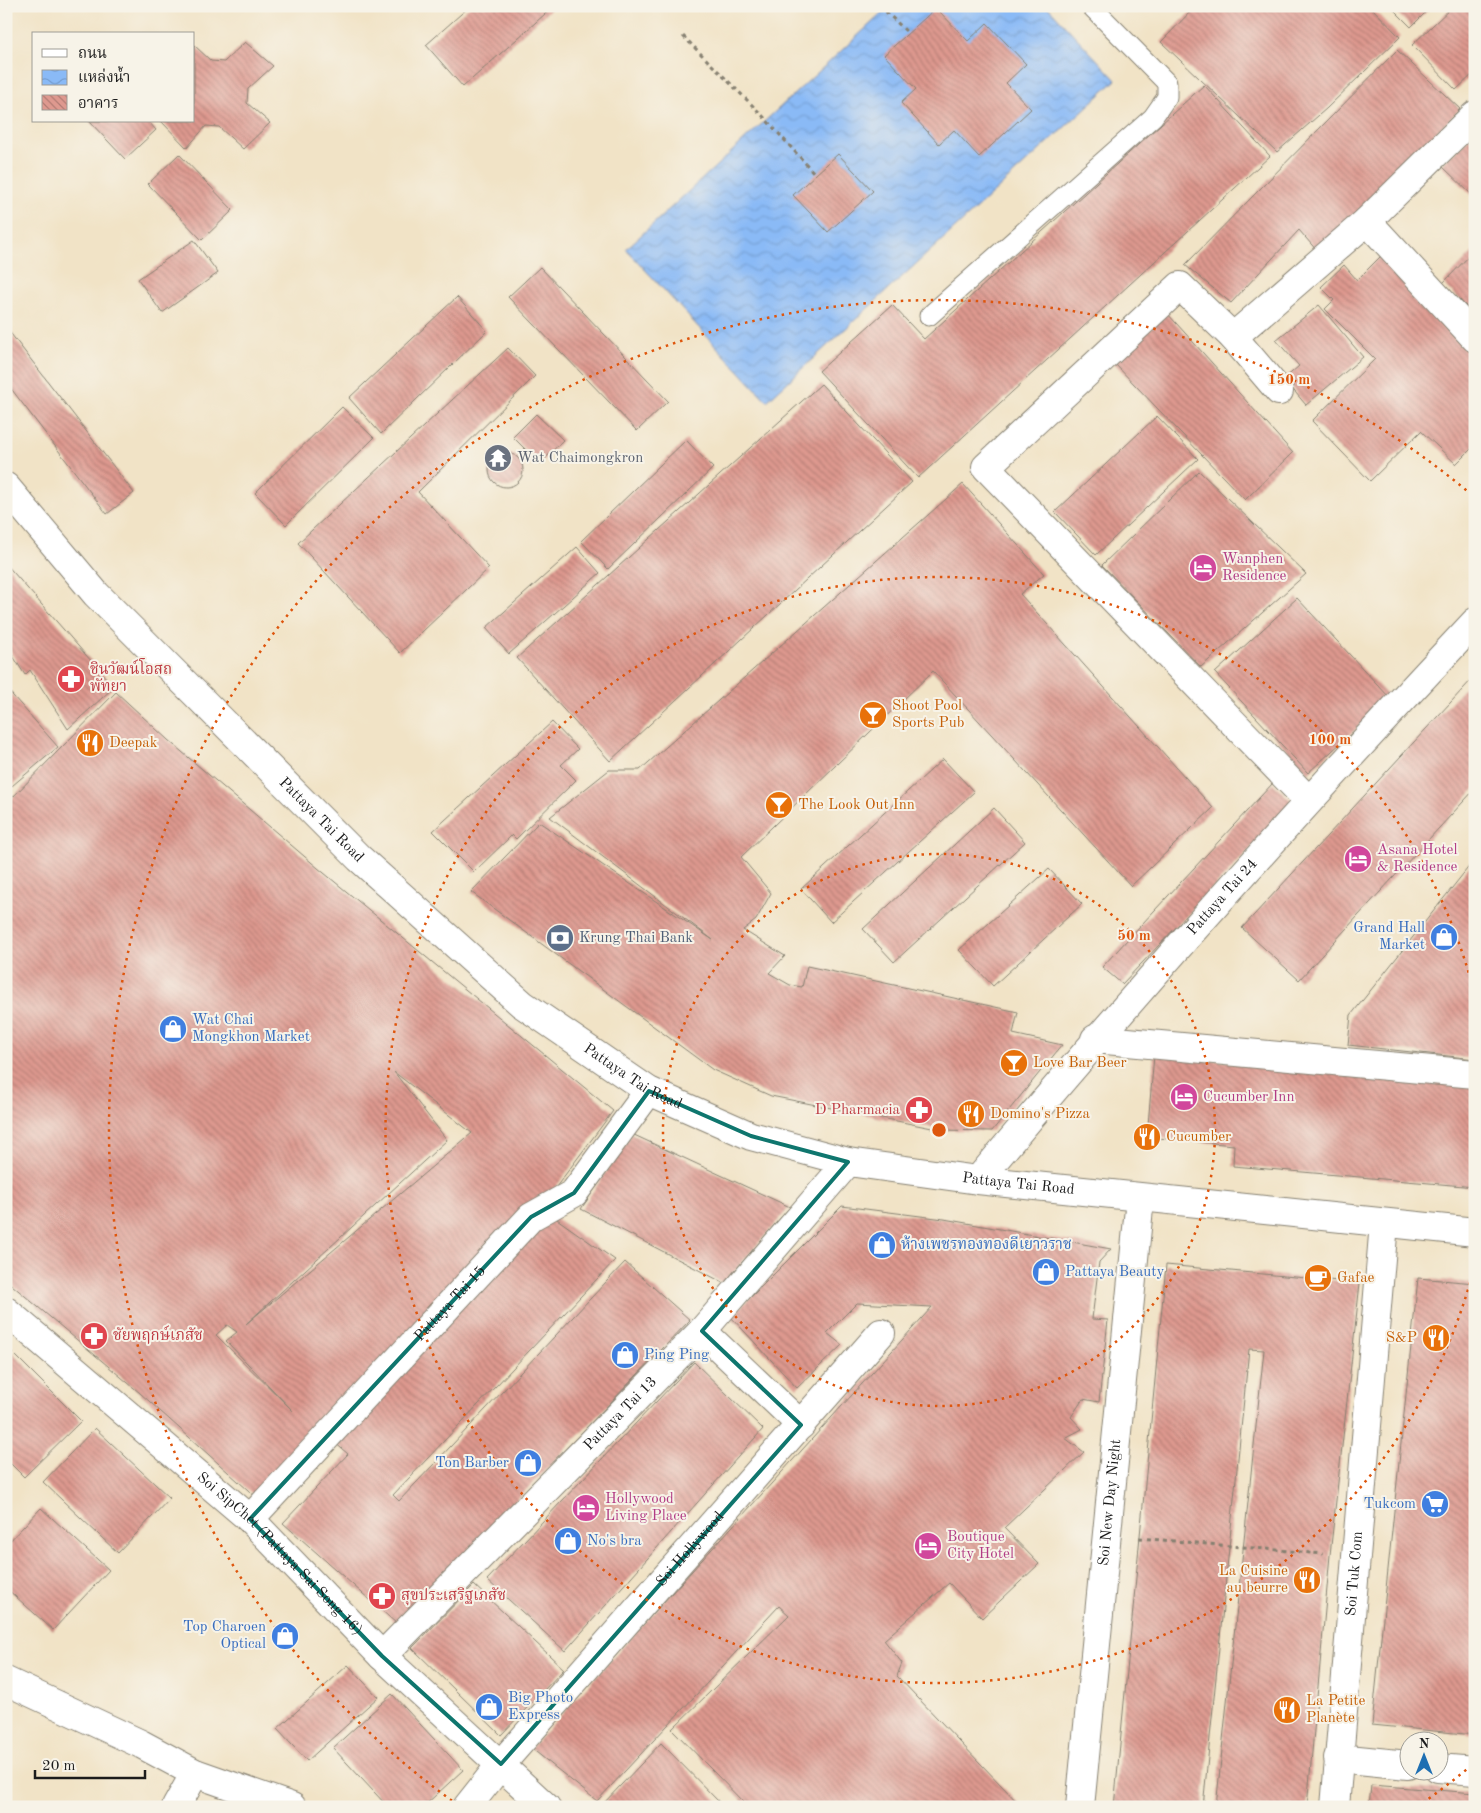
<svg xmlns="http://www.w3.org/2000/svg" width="1481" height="1813" font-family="'Old Standard TT','Noto Serif Thai',serif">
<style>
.water{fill:url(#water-waves);stroke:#536b89}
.building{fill:url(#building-back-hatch);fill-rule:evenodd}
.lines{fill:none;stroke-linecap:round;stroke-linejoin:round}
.service-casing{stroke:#868071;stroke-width:21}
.minor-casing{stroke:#868071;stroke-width:30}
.tertiary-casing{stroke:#868071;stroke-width:30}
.secondary-casing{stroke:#868071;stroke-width:30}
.path{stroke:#868071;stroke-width:3;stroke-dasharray:4 4;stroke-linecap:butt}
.service{stroke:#fff;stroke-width:19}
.minor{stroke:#fff;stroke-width:28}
.tertiary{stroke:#fff;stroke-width:28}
.secondary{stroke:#fff;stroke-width:28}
.marked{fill:none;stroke:#0f766e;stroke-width:4;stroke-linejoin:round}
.ring{fill:none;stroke:#de560d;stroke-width:2.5;stroke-dasharray:2.5 5}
.labels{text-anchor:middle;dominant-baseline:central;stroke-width:4;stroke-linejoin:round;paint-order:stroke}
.worship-label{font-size:15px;fill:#5b616d;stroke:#f7f3e8;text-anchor:start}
.hotel-label{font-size:15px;fill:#b23c85;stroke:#f7f3e8;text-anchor:start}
.health-label{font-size:15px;fill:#be3a42;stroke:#f7f3e8;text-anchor:start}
.food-label{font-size:15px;fill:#c56008;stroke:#f7f3e8;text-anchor:start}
.street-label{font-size:15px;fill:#1c1c1c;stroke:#f7f3e8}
.shop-label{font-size:15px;fill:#366cbe;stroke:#f7f3e8;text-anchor:start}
.service-label{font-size:15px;fill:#4e5e75;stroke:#f7f3e8;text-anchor:start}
.centre{fill:#de560d;stroke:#f7f3e8;stroke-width:2.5}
.ring-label{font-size:15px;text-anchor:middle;font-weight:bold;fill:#de560d;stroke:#f7f3e8;stroke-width:4;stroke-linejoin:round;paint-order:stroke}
</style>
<defs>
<pattern id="water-waves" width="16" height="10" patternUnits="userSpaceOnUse" patternTransform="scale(1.25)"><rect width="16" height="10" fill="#8abaf6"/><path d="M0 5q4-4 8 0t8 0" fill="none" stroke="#769fd2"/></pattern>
<pattern id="building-back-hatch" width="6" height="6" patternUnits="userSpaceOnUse" patternTransform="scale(1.25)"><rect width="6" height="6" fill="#de998f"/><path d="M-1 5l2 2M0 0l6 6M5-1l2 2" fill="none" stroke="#b37c74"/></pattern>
</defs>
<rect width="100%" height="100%" fill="#f7f3e8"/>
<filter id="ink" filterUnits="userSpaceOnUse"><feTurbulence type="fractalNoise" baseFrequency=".02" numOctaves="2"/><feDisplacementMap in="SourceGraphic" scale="10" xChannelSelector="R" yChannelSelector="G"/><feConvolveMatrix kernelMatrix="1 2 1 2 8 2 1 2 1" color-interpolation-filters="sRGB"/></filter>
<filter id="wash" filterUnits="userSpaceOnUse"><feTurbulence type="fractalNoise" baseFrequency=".0096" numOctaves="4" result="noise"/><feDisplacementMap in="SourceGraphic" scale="20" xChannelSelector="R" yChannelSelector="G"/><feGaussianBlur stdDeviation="1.12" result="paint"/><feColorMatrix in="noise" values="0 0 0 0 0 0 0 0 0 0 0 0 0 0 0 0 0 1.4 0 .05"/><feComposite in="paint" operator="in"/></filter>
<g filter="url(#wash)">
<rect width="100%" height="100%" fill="#f1e3c6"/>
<polygon class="water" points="890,6 1047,6 1116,80 767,401 626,249"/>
<g id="blocks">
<g class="building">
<polygon points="470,6 554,6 463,87 426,45"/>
<polygon points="1196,6 1370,6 1400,37 1327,108 1277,152 1161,42"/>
<polygon points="1390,6 1432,6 1411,27"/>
<polygon points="1453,6 1475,6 1475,72 1456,90 1412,45"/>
<polygon points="936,8 968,41 987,23 1026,64 1006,83 1031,109 979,157 954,130 939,144 901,103 916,89 884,55"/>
<polygon points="245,42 273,66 248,89 247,103 270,123 243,149 219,127 206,126 187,148 161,121 194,121 194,45 211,61 224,62"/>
<polygon points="1397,50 1460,109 1318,252 1299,230 1231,303 1185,265"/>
<polygon points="1204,85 1270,156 918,478 819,371 892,305 924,339"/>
<polygon points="89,121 148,121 156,130 125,159"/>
<polygon points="1475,132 1475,198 1441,165"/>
<polygon points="179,154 233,210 202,240 148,184"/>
<polygon points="838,154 873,191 828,232 793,195"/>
<polygon points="194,240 218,273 162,313 138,279"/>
<polygon points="1475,250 1475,315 1443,283"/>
<polygon points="1381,256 1475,350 1475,445 1456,464 1421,431 1370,481 1312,421 1375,359 1325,309 1334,300 1321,287 1344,265 1357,280"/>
<polygon points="540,267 668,401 637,431 508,297"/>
<polygon points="457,297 487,331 381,434 349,398"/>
<polygon points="1319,305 1363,357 1306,405 1284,379 1299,366 1276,340"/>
<polygon points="1167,313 1293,453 1245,500 1114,363"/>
<polygon points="8,330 134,493 107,514 6,382 6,331"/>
<polygon points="508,348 535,376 418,492 489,568 400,653 298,543"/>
<polygon points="821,384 912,482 610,761 517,658"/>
<polygon points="342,407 374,438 286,525 255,493"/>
<polygon points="536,414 563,440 540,464 513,437"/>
<polygon points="1157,416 1198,459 1096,555 1055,512"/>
<polygon points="686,440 713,468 608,569 581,541"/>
<circle cx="506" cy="470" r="17"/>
<polygon points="1199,471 1306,574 1201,667 1102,565"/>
<polygon points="963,484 1044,574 1020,594 1213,808 1131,886 933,671 741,857 771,893 756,920 743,930 785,956 769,973 790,985 802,987 807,966 1018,1012 1013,1034 1062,1045 992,1131 942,1130 771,1096 713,1070 471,892 539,822 713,940 550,817 609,770 640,770"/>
<polygon points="577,547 600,573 509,654 486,628"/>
<polygon points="6,564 114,687 68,729 30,670 25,675 6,645"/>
<polygon points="1297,598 1390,698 1308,773 1215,673"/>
<polygon points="1475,676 1475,789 1299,980 1242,928"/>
<polygon points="6,688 58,747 6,791"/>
<path d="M116,692L168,740L318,868L613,1111L550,1195L258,1499L140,1393L6,1280V804ZM394,1072L472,1133L246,1324L447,1140ZM227,1325L237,1332L226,1341L293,1411L216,1335Z"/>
<polygon points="552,722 578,749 561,765 576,780 516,839 512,835 474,872 433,831"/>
<polygon points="943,759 974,792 831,922 801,889"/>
<polygon points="1273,783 1294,803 1122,984 1102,967"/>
<polygon points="994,808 1025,842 894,962 863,929"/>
<polygon points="1475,859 1475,1059 1348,1045 1351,1015"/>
<polygon points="1049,869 1082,904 993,986 959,950"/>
<polygon points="1154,1055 1475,1083 1475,1187 1233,1166 1234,1145 1147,1137"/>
<polygon points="632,1134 790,1207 724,1283 581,1209"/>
<polygon points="842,1206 944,1219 1111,1249 1099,1262 1092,1319 1108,1320 1099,1402 1083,1399 1071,1417 1082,1429 1065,1438 1084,1452 1004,1528 1039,1564 982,1618 949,1583 884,1640 902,1663 897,1676 1022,1807 748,1807 672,1729 789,1615 779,1606 597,1801 531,1748 932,1307 857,1303 827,1333 842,1345 797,1388 731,1317"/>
<polygon points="547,1212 615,1260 393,1495 399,1501 625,1262 690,1320 397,1624 283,1523 348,1454 334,1442"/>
<polygon points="1166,1265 1360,1283 1330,1555 1307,1807 1216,1807 1264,1350 1249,1349 1203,1807 1114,1807"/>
<polygon points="1418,1278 1475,1283 1475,1735 1372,1725"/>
<polygon points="6,1346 81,1421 24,1477 6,1459"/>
<polygon points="694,1362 763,1429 565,1651 487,1580"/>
<polygon points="95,1428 170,1498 118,1553 43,1482"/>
<polygon points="41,1508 109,1570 53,1630 6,1588 6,1545"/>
<polygon points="474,1585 564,1669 501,1735 412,1648"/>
<polygon points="348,1665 378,1697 307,1761 277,1729"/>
<polygon points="392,1694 463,1770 423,1807 388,1807 333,1748"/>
<polygon points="661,1743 724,1807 605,1807 602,1805"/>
<polygon points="1371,1785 1475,1793 1475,1807 1369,1807"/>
</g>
</g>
</g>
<g filter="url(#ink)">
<use href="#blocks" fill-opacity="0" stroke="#868071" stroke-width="1"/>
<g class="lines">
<defs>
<polyline id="service" points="929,316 1153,117 1167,97 1167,83 1091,6"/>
<g id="minor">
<polyline points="1367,221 1475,338"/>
<polyline points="1233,337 1367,221 1475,115"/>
<polyline points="1279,391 1233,337 1180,286 986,467 1308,800"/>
<polyline points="1095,1039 1475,1074"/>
<path id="s1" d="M978,1180C1137,989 1304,804 1475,622"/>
<polyline points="702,1331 801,1425"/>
<path id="s2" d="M250,1519L531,1217L574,1193L649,1091"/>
<path id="s3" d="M382,1656L702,1331L848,1162"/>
<polyline points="6,1681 141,1744 195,1773 292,1807"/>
<polyline points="1338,1758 1408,1765"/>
<polyline points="1438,1768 1475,1771"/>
<polyline points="176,1807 195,1773"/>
<path id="s4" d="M467,1807L501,1764L881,1333"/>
<path id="s5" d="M1080,1807L1140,1198"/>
<path id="s6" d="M1335,1807L1384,1223"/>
</g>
<g id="tertiary">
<path id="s7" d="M6,1311L250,1519L382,1656L546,1807"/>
</g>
<g id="secondary">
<path id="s8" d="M6,487L96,594L359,858L522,1004L649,1091L751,1136L848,1162L978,1180L1475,1232"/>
</g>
</defs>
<use href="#service" class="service-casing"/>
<use href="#minor" class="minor-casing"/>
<use href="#tertiary" class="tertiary-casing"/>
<use href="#secondary" class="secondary-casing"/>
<g class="path">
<polyline points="880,6 908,33"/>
<polyline points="683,36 762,115 815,174"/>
<polyline points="1139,1538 1323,1554"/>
</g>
<use href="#service" class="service"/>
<use href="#minor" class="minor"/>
<use href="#tertiary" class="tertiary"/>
<use href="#secondary" class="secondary"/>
</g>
</g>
<path class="marked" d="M649,1091L751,1136L848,1162L702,1331L801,1425L501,1764L382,1656L250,1519L531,1217L574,1193Z"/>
<g class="ring">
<circle cx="939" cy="1130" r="276"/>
<path d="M1474 1268A553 553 0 1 1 1474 992"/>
<path d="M1472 1765A829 829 0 0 1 1420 1805M458 1805A829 829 0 1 1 1472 495"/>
</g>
<defs>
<symbol id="temple-disc" viewBox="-11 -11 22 22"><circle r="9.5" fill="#6b7280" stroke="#f7f3e8"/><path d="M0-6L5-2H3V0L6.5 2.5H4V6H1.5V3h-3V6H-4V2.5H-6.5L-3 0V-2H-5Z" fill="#fff"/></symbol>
<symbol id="hotel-disc" viewBox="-11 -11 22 22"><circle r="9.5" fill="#d1479c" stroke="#f7f3e8"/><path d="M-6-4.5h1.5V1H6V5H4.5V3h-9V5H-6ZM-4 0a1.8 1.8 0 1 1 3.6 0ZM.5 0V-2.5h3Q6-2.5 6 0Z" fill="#fff"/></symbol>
<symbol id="pharmacy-disc" viewBox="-11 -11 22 22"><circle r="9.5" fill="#e0444e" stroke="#f7f3e8"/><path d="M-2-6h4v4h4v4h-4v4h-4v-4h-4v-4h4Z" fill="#fff"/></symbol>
<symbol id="bar-disc" viewBox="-11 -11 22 22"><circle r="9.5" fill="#e8710a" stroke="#f7f3e8"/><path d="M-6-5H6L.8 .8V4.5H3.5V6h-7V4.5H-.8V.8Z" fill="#fff"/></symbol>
<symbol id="restaurant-disc" viewBox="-11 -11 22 22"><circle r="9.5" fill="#e8710a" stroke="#f7f3e8"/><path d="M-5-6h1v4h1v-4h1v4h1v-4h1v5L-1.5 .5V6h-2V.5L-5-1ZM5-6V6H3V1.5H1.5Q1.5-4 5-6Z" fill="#fff"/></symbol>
<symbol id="shop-disc" viewBox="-11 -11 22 22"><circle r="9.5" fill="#3f7fe0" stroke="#f7f3e8"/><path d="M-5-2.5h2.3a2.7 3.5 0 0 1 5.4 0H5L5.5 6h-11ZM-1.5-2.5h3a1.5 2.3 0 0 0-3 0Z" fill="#fff"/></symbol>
<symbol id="bank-disc" viewBox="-11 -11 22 22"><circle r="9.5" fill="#5c6f8a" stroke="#f7f3e8"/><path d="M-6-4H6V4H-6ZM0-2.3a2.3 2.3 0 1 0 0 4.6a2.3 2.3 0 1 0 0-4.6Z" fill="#fff"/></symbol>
<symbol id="cafe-disc" viewBox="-11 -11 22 22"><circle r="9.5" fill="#e8710a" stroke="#f7f3e8"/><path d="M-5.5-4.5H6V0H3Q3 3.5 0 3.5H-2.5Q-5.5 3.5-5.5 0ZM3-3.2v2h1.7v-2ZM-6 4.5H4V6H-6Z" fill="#fff"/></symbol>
<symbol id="supermarket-disc" viewBox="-11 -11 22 22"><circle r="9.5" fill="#3f7fe0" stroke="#f7f3e8"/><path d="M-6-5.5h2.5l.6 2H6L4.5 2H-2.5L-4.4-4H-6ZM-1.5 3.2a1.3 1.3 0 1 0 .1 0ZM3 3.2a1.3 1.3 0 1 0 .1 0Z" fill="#fff"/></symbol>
</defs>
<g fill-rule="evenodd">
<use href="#temple-disc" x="482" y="442" width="32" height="32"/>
<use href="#hotel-disc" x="1187" y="552" width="32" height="32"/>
<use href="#pharmacy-disc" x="55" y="663" width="32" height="32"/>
<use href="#bar-disc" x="857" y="699" width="32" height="32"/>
<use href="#restaurant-disc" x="74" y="727" width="32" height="32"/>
<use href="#bar-disc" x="763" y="789" width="32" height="32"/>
<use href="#hotel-disc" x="1342" y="843" width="32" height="32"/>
<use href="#shop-disc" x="1428" y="921" width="32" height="32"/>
<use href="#bank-disc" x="544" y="922" width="32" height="32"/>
<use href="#shop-disc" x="157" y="1013" width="32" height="32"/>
<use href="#bar-disc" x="998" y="1047" width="32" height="32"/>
<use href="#hotel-disc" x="1168" y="1081" width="32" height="32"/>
<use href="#pharmacy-disc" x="903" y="1094" width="32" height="32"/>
<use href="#restaurant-disc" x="955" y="1098" width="32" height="32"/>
<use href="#restaurant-disc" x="1131" y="1121" width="32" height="32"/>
<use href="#shop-disc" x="866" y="1229" width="32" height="32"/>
<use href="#shop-disc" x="1030" y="1256" width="32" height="32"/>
<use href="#cafe-disc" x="1302" y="1262" width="32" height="32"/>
<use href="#pharmacy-disc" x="78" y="1320" width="32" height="32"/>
<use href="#restaurant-disc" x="1420" y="1322" width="32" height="32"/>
<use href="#shop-disc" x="609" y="1339" width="32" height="32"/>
<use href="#shop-disc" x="512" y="1447" width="32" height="32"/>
<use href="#supermarket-disc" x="1419" y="1488" width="32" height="32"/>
<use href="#hotel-disc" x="570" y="1492" width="32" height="32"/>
<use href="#shop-disc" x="552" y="1525" width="32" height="32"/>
<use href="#hotel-disc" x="912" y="1530" width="32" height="32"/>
<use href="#restaurant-disc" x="1291" y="1564" width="32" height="32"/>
<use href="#pharmacy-disc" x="366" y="1580" width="32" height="32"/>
<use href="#shop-disc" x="269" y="1620" width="32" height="32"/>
<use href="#shop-disc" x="473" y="1691" width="32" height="32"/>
<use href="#restaurant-disc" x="1271" y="1694" width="32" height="32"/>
</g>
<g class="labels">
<g class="worship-label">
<text x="517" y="458">Wat Chaimongkron</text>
</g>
<g class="hotel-label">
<text x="1222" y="559">Wanphen<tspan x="1222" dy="17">Residence</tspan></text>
<text x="1377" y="850">Asana Hotel<tspan x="1377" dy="17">&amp; Residence</tspan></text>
<text x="1203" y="1097">Cucumber Inn</text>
<text x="605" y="1499">Hollywood<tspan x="605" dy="17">Living Place</tspan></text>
<text x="947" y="1537">Boutique<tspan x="947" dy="17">City Hotel</tspan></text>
</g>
<g class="health-label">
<text x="90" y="670">ชินวัฒน์โอสถ<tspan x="90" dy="17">พัทยา</tspan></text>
<text x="900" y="1110" text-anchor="end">D Pharmacia</text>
<text x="113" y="1336">ชัยพฤกษ์เภสัช</text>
<text x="401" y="1596">สุขประเสริฐเภสัช</text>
</g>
<g class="food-label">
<text x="892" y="706">Shoot Pool<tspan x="892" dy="17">Sports Pub</tspan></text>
<text x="109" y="743">Deepak</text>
<text x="798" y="805">The Look Out Inn</text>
<text x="1033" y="1063">Love Bar Beer</text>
<text x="990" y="1114">Domino's Pizza</text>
<text x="1166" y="1137">Cucumber</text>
<text x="1337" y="1278">Gafae</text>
<text x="1417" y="1338" text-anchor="end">S&amp;P</text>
<text x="1288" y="1571" text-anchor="end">La Cuisine<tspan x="1288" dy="17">au beurre</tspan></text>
<text x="1306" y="1701">La Petite<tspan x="1306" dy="17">Planète</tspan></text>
</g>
<g class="street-label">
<text stroke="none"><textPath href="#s8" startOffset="459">Pattaya Tai Road</textPath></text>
<text stroke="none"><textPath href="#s1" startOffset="374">Pattaya Tai 24</textPath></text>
<text stroke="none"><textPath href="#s8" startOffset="864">Pattaya Tai Road</textPath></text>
<text stroke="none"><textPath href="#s8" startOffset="1269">Pattaya Tai Road</textPath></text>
<text stroke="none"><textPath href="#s2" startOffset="294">Pattaya Tai 15</textPath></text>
<text stroke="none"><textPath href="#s3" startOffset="340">Pattaya Tai 13</textPath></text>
<text stroke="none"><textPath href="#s5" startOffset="306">Soi New Day Night</textPath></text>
<text stroke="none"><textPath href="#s4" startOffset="341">Soi Hollywood</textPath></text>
<text stroke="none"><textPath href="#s7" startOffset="366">Soi SipChet (Pattaya Sai Song 16)</textPath></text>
<text stroke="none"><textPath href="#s6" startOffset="234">Soi Tuk Com</textPath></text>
</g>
<g class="shop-label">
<text x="1425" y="928" text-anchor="end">Grand Hall<tspan x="1425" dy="17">Market</tspan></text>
<text x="192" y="1020">Wat Chai<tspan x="192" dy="17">Mongkhon Market</tspan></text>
<text x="901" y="1245">ห้างเพชรทองทองดีเยาวราช</text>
<text x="1065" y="1272">Pattaya Beauty</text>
<text x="644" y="1355">Ping Ping</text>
<text x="509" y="1463" text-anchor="end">Ton Barber</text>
<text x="1416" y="1504" text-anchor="end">Tukcom</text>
<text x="587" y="1541">No's bra</text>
<text x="266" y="1627" text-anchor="end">Top Charoen<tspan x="266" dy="17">Optical</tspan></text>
<text x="508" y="1698">Big Photo<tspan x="508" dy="17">Express</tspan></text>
</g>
<g class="service-label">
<text x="579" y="938">Krung Thai Bank</text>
</g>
</g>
<circle cx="939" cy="1130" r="8" class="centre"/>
<g class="ring-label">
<text x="1289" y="384">150 m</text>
<text x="1330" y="744">100 m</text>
<text x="1134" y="940">50 m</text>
</g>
<rect width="1481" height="1813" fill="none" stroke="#f7f3e8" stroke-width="25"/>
<rect x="32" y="32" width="162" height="90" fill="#f7f3e8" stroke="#9f9d96"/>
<rect x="42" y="49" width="25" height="8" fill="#ffffff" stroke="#9f9d96"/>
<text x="78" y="58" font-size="15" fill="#1c1c1c">ถนน</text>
<rect x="42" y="70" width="25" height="15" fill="url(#water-waves)" stroke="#9f9d96"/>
<text x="78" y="82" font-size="15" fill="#1c1c1c">แหล่งน้ำ</text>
<rect x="42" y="95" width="25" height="15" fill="url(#building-back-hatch)" stroke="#9f9d96"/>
<text x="78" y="108" font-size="15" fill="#1c1c1c">อาคาร</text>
<g transform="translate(1424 1756)"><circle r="24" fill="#f7f3e8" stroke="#9f9d96"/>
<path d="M0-4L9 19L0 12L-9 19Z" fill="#1f6fb2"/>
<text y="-8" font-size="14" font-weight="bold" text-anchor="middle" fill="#1c1c1c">N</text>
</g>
<path d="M35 1770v8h110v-8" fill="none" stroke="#1c1c1c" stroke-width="2.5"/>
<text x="42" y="1770" font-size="15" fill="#1c1c1c" stroke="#f7f3e8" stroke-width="4" paint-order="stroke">20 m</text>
</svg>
